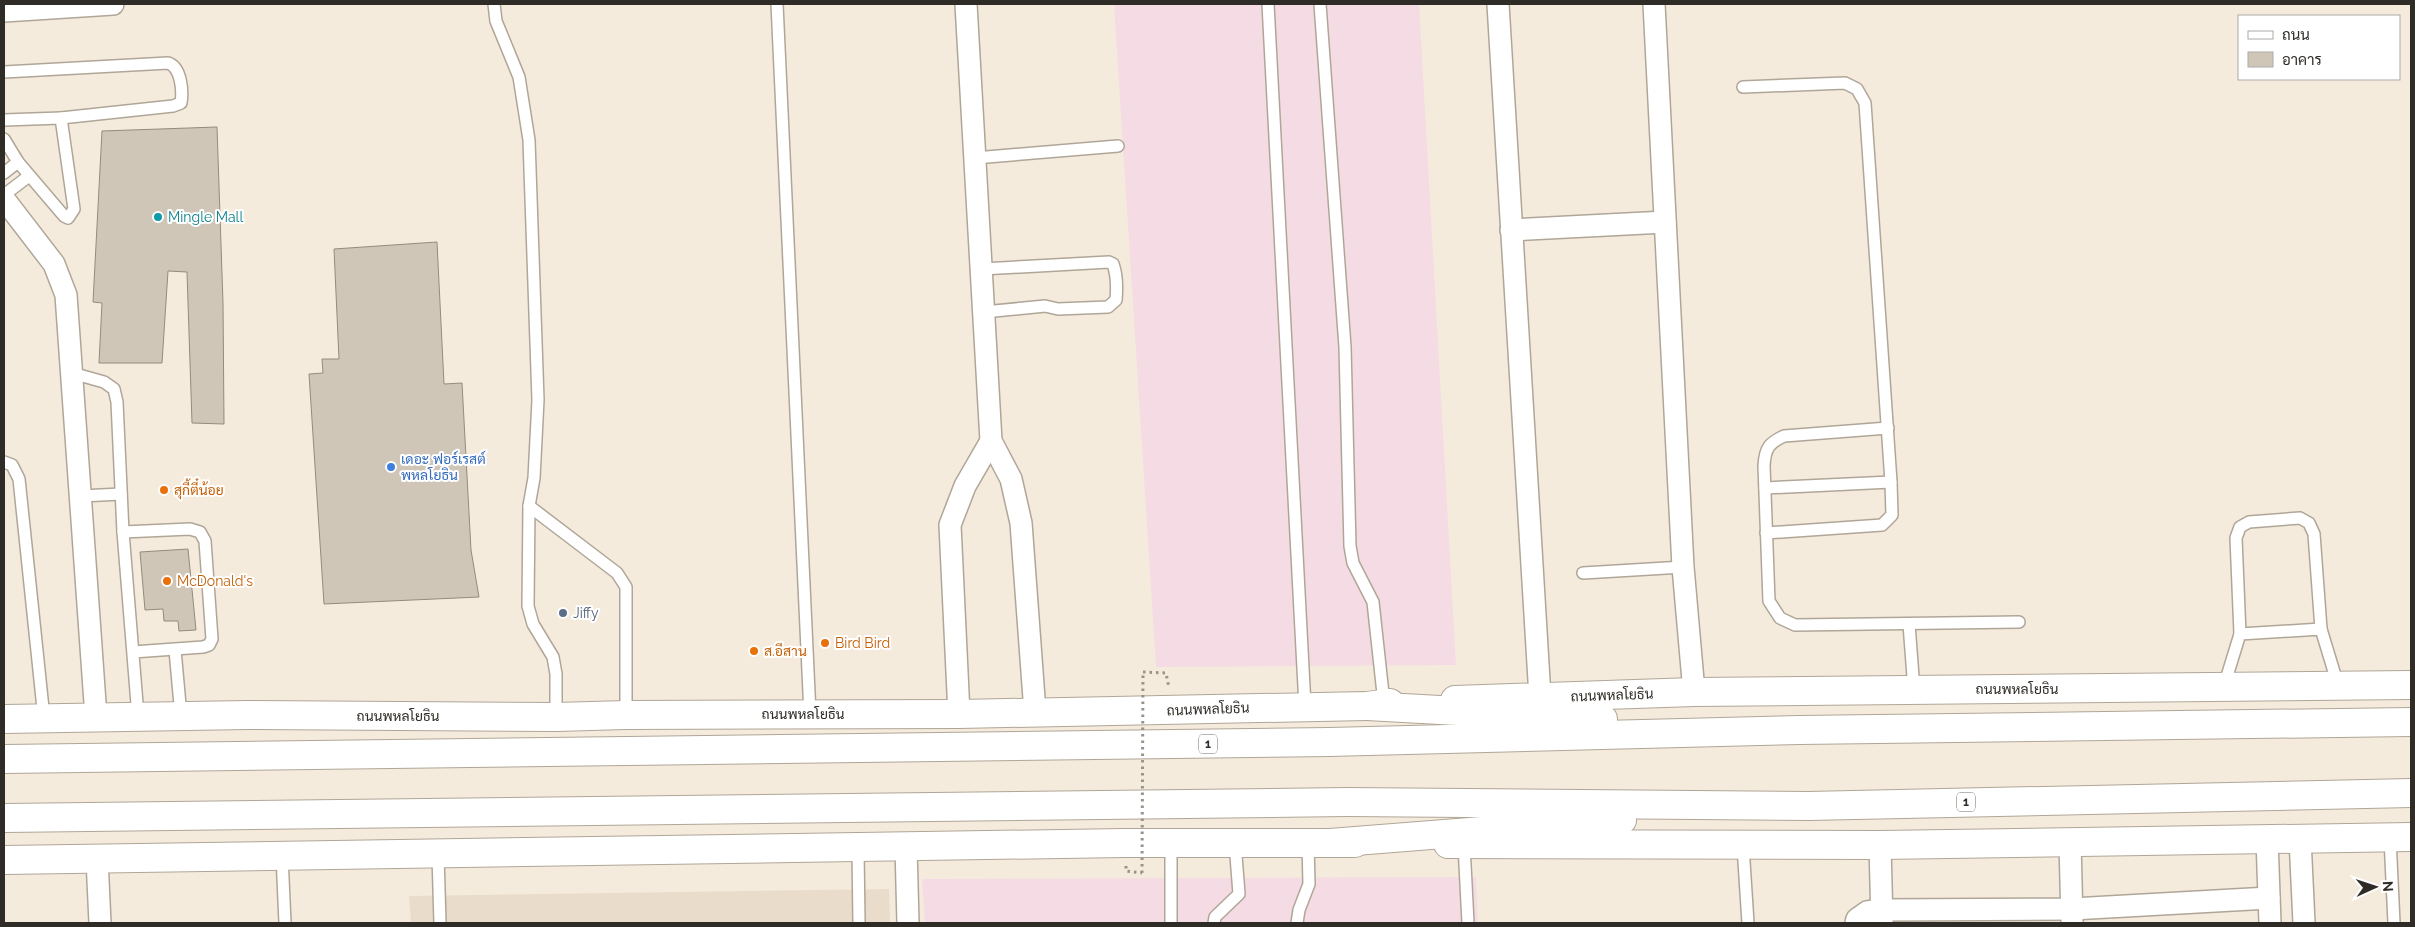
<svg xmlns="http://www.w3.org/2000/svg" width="2415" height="927" font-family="Raleway,Sarabun,sans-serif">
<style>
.commercial{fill:#eadcca}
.industrial{fill:#f4dbe4}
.building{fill:#d0c6b7;stroke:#958b7d}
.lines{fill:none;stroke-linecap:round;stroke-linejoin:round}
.lane-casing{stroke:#b0a698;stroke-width:14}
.street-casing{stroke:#b0a698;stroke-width:24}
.secondary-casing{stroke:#b0a698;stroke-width:30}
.highway-casing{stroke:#b0a698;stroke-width:30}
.path{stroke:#9a9389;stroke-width:3;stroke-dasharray:2.5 4;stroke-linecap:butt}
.lane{stroke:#fff;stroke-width:11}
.street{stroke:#fff;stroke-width:21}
.secondary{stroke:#fff;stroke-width:28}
.highway{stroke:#fff;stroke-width:28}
.path-bridge{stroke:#9a9389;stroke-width:3;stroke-dasharray:2.5 4;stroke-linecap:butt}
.culture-dot{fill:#0f9aa8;stroke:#fff;stroke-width:2}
.shop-dot{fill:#3f7fe0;stroke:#fff;stroke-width:2}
.food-dot{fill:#e8710a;stroke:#fff;stroke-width:2}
.service-dot{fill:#5c6f8a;stroke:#fff;stroke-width:2}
.labels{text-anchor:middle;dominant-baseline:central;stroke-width:4;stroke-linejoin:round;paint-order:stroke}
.shield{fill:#fff;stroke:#6d6b67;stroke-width:1}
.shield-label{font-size:12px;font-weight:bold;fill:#2f2b26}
.culture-label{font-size:14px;fill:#0d838f;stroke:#fff;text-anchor:start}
.shop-label{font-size:14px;fill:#366cbe;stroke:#fff;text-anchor:start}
.food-label{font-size:14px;fill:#c56008;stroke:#fff;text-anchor:start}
.service-label{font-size:14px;fill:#4e5e75;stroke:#fff;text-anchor:start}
.street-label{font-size:14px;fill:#2f2b26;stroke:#fff}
</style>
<rect width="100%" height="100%" fill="#f5ebdc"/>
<polygon class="commercial" points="889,889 890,923 411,923 409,896"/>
<g class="industrial">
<polygon points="1114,4 1419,4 1456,665 1156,667"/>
<polygon points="1476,877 1478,923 925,923 922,879"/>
</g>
<g class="building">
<polygon points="217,127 223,303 224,424 192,423 187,272 168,271 162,363 99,363 102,303 93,302 102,131"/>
<polygon points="437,242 444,384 462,383 471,550 479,597 324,604 309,374 323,373 322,359 339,359 334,249"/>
<polygon points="188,549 196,630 179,631 178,621 164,621 163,609 145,610 140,552"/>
</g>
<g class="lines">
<defs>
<g id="lane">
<polyline points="494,4 496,21 519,77 529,140 538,400 534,478 529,506 528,606 533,624 553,657 556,674 556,717"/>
<polyline points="777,4 810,714"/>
<polyline points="1268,4 1305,706"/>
<polyline points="1320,4 1345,347 1350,546 1353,563 1373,602 1384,703"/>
<path d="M4,72L168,63C181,67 183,90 181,103L173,106L61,118"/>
<polyline points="1743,87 1845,83 1857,89 1865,103 1891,482 1892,515 1882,525 1766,533"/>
<polyline points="4,120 61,118 74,209 68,218 64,216 18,162 4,139"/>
<polyline points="975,158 1118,146"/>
<polyline points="4,173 18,162"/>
<polyline points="4,195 29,176"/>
<path d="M982,269L1109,262L1113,264C1117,275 1117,289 1116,300L1108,307L1058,309L1045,306L984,312"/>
<polyline points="72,373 104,382 114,389 117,402 123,532"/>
<path d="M1888,428L1784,436C1769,443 1765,448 1764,466L1769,601L1780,618L1795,625L2019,622"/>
<polyline points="4,462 12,465 19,479 44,718"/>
<polyline points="1765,488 1891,482"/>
<polyline points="81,496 121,494"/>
<polyline points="529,506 617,573 626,587 626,715"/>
<polyline points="1583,573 1683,567"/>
<polyline points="1909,624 1914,690"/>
<polyline points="2240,634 2236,538 2240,527 2249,522 2300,518 2309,523 2314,534 2321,629"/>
<polyline points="175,650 181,716"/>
<polyline points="133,652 203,647 209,645 212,639 205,541 200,532 190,529 123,532 138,716"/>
<polyline points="2224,686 2240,634 2321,629 2338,685"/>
<polyline points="2390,838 2394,923"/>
<polyline points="1464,845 1468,923"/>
<polyline points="1743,846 1748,923"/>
<polyline points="858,849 859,923"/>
<polyline points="438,855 440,923"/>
<polyline points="282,856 285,923"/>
<polyline points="1171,923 1171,843"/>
<polyline points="1214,923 1215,917 1239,894 1235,843"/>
<polyline points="1297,923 1299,910 1309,884 1308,843"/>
</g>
<g id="street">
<polyline points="966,4 991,441 1011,479 1021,523 1035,712"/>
<polyline points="1498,4 1540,697"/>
<polyline points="1654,4 1683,567 1694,692"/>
<polyline points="4,11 113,4"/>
<polyline points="4,199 54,264 66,295 96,717"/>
<polyline points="1511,230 1665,222"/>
<polyline points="959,714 950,525 965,486 991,441"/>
<polyline points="2300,839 2304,923"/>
<polyline points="2267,840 2270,923"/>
<polyline points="2070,842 2072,922"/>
<polyline points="1880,845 1882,923"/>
<polyline points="906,847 908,923"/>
<polyline points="97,859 100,923"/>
<polyline points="1856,923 1857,919 1867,912 1881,910 2072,909 2269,898"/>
</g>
<g id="secondary">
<polyline points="1455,700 1694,692 2411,685"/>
<polyline points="4,719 248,715 556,717 626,715 959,714 1367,706 1390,703"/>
<polyline points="1448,844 1880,845 2411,837"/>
<polyline points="4,860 1124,843 1355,843"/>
</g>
<g id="highway">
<polyline points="1367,706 1603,719"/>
<polyline points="4,759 1329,742 1800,730 2411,722"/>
<polyline points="4,818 1347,802 1808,806 2411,793"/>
<polyline points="1330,843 1622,820"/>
</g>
</defs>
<use href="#lane" class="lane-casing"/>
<use href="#street" class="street-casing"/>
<use href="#secondary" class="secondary-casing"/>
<use href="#highway" class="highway-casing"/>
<g class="path">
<polyline points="1143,672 1166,673 1169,688"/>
<polyline points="1126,866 1126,871 1142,873"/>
</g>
<use href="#lane" class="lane"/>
<use href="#street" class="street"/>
<use href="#secondary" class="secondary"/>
<use href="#highway" class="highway"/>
<polyline class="path-bridge" points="1142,873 1143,672"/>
</g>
<circle class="culture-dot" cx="158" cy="217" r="5"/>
<circle class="shop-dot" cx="391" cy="467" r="5"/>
<g class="food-dot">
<circle cx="164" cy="490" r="5"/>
<circle cx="167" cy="581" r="5"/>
<circle cx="825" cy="643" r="5"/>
<circle cx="754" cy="651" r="5"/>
</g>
<circle class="service-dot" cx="563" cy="613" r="5"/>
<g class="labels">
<g class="shield">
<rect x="1199" y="734.5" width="18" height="19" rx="4"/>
<rect x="1957" y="792.5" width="18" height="19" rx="4"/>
</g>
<g class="shield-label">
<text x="1208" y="744">1</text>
<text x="1966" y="802">1</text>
</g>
<g class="culture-label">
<text x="168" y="217">Mingle Mall</text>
</g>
<g class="shop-label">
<text x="401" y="459">เดอะ ฟอร์เรสต์<tspan x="401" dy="16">พหลโยธิน</tspan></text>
</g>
<g class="food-label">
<text x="174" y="490">สุกี้ตี๋น้อย</text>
<text x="177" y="581">McDonald's</text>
<text x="835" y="643">Bird Bird</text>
<text x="764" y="651">ส.อีสาน</text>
</g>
<g class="service-label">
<text x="573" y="613">Jiffy</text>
</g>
<g class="street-label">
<text x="2017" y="689">ถนนพหลโยธิน</text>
<text transform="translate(1612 695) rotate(-2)">ถนนพหลโยธิน</text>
<text transform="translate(1208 709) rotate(-2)">ถนนพหลโยธิน</text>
<text x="803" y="714">ถนนพหลโยธิน</text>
<text x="398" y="716">ถนนพหลโยธิน</text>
</g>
</g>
<rect width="2415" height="927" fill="none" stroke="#2f2b26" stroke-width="10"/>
<rect x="2238" y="15" width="162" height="65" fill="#ffffff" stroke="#acaaa8"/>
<rect x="2248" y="31" width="25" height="8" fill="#ffffff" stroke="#acaaa8"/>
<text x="2282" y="40" font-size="15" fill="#2f2b26">ถนน</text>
<rect x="2248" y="52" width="25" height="15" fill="#d0c6b7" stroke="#acaaa8"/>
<text x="2282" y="65" font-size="15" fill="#2f2b26">อาคาร</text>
<g transform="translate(2375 887) rotate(87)" stroke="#ffffff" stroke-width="4" paint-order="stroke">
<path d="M0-4L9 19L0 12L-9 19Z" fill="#2f2b26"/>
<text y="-8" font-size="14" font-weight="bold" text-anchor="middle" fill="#2f2b26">N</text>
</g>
</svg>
